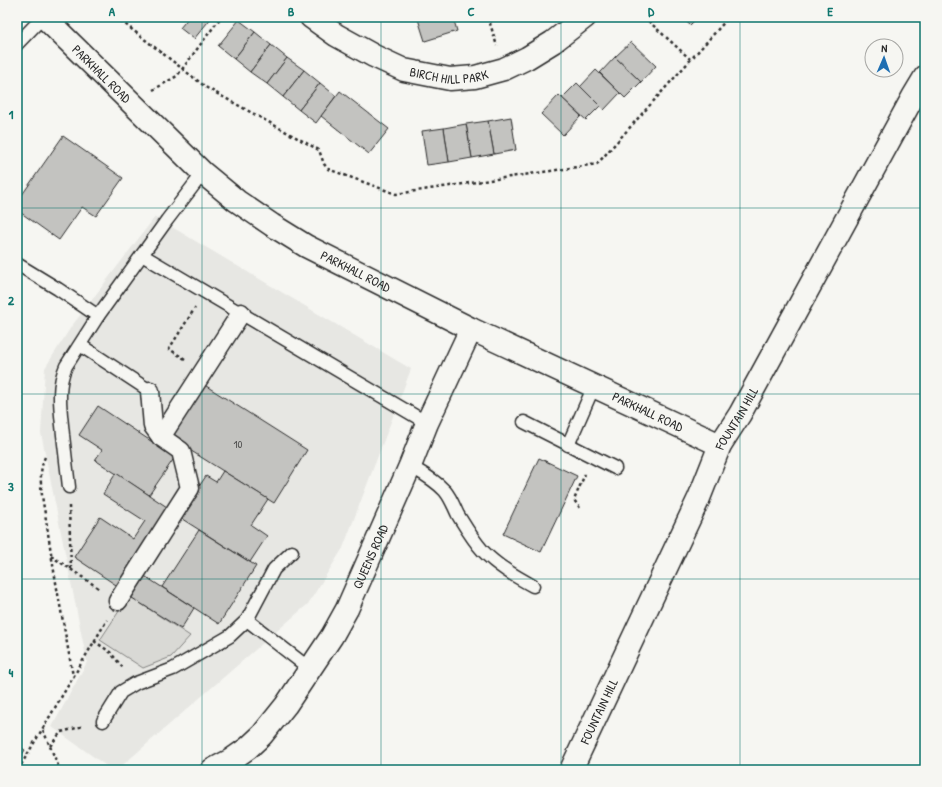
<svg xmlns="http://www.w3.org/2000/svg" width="942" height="787" font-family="'Patrick Hand',sans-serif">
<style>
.built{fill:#e7e7e3}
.green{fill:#d9d9d5;stroke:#828280}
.building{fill:#c3c3c0;stroke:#2b2b2b}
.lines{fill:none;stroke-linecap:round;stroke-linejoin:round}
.service-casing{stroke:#2b2b2b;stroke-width:15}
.pedestrian-casing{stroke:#2b2b2b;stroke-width:21}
.minor-casing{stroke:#2b2b2b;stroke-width:25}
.tertiary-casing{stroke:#2b2b2b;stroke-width:25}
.path{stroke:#2b2b2b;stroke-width:2.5;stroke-dasharray:3 3;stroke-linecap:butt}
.service{stroke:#f6f6f2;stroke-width:12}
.pedestrian{stroke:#f6f6f2;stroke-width:18}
.minor{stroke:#f6f6f2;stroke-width:22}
.tertiary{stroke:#f6f6f2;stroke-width:22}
.grid{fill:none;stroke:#0f766e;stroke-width:1;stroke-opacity:0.55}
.labels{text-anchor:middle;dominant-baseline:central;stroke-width:4;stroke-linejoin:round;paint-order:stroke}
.number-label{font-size:11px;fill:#515150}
.street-label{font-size:13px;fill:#2b2b2b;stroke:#f6f6f2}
.neatline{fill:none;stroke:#0f766e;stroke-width:1.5}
.grid-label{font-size:13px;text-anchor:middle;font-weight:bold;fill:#0f766e}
</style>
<rect width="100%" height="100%" fill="#f6f6f2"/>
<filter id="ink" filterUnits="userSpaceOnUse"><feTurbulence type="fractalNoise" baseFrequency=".025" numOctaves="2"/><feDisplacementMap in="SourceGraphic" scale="8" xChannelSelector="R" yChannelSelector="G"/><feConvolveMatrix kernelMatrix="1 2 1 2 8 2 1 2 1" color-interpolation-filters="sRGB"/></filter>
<g filter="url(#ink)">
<polygon class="built" points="155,217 411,369 343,548 308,604 117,770 112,770 52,727 87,662 41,433 45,368 71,327"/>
<polygon class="green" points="129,596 190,636 171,657 143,668 100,640"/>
<g class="building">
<polygon points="189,17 212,17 194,39 180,28"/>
<polygon points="424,17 453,17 457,31 425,41 418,19"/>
<polygon points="681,17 698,17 690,25"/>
<polygon points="239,20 255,32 234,59 218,46"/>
<polygon points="255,32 271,45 250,72 234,59"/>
<polygon points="631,42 656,66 641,82 615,57"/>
<polygon points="271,45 287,58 267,84 250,72"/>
<polygon points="615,57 641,82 625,98 600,73"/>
<polygon points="287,58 304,70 283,97 267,84"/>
<polygon points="304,70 320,83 299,110 283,97"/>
<polygon points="596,70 620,93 604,110 580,87"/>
<polygon points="320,83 336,96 316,123 299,110"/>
<polygon points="577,83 600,106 586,120 562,98"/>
<polygon points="340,91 389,129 369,154 321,116"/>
<polygon points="559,95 581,116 563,135 541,114"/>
<polygon points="511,117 516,150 494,154 488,121"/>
<polygon points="488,121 494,154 472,158 466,124"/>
<polygon points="466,124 472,158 449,162 444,128"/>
<polygon points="444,128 449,162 427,165 422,131"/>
<polygon points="63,136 123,178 96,216 82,207 59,240 17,210 17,202"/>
<polygon points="203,384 307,450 274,503 169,437"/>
<polygon points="98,406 175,457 149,495 95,460 102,450 79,435"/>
<polygon points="539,458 577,476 541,552 503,534"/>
<polygon points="223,471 268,499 251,525 267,536 250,562 179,517 206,476 216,482"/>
<polygon points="116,473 170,509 119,587 74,557 100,517 133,539 145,521 103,494"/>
<polygon points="199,530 256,566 219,624 162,587"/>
<polygon points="143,575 194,608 181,629 129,596"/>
<polygon points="17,745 25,750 17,763"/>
</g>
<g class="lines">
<defs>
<g id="service">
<polyline points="17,44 43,17"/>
<polyline points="142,255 427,423"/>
<polyline points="17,264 58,289 98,316"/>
<polyline points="80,345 150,391"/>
<polyline points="524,422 615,468"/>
<polyline points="568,445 594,386"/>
<path d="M410,466C422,473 435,480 445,491C451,498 454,507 458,515C466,528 473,540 483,551C497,566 515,576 533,586"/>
<path d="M69,487C67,470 65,453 63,435C61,412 56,388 66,366L98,316L167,220L203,173"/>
<polyline points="247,620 310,669"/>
<polyline points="103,721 121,692 136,683 173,669 230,636 247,620 274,569 292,552"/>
</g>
<g id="pedestrian">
<polyline points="161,437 241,313"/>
<polyline points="118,601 190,488 181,451 161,437 153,426 150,391"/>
</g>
<g id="minor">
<path id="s1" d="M44,17L203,173L237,201L272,225L306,246L471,329L720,445"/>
<path id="s2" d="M311,17L336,35L374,56L404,70L450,79L475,77L504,69L527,58L553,42L585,17"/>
<path id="s3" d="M212,770L231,760L248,748L262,735L286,705L332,636L347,609L410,466L427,423L471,329"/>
</g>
<g id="tertiary">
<path id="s4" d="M571,770L699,498L720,445L740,414L913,97L925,77"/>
</g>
</defs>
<use href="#service" class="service-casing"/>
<use href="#pedestrian" class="pedestrian-casing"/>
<use href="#minor" class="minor-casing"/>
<use href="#tertiary" class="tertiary-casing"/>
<g class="path">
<polyline points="116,17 207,88 319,150 324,164 328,169 396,194 597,164 729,17"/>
<polyline points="488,17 497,46"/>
<polyline points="644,17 690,59"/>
<polyline points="153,90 177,76 221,17"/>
<polyline points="185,359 169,349 195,308"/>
<path d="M45,457C36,476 44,505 47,526C54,576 64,626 73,676"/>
<polyline points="69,506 71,569"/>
<polyline points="580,508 574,500 585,474"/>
<polyline points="51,556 100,589"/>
<polyline points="94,641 110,652 123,668"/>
<polyline points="43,730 60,770"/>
<polyline points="50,746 61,732 84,726"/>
<polyline points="18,770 107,620"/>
</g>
<use href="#service" class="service"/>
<use href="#pedestrian" class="pedestrian"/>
<use href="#minor" class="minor"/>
<use href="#tertiary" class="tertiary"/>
</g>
</g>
<path class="grid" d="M202,17V770M381,17V770M561,17V770M740,17V770M17,208H925M17,394H925M17,579H925"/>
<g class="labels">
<g class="number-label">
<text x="238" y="444">10</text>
</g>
<g class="street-label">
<text stroke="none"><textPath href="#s2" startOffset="153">BIRCH HILL PARK</textPath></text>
<text stroke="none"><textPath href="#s1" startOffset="81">PARKHALL ROAD</textPath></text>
<text stroke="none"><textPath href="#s1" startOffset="405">PARKHALL ROAD</textPath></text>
<text stroke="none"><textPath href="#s1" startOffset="729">PARKHALL ROAD</textPath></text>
<text stroke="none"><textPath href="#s4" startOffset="389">FOUNTAIN HILL</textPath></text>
<text stroke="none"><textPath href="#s3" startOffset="271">QUEENS ROAD</textPath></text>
<text stroke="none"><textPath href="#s4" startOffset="65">FOUNTAIN HILL</textPath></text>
</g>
</g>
<rect width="942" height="787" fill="none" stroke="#f6f6f2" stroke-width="44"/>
<g transform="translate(884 58) rotate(2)"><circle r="19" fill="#f6f6f2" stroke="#a5a5a2"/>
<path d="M0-3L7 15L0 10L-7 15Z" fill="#1f6fb2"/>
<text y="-6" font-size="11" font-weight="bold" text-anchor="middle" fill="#2b2b2b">N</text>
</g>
<rect x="22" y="22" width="898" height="743" class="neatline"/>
<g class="grid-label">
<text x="112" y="16">A</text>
<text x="291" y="16">B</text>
<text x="471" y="16">C</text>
<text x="651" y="16">D</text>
<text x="830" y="16">E</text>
<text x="11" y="119">1</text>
<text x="11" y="305">2</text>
<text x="11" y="491">3</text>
<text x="11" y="677">4</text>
</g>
</svg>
